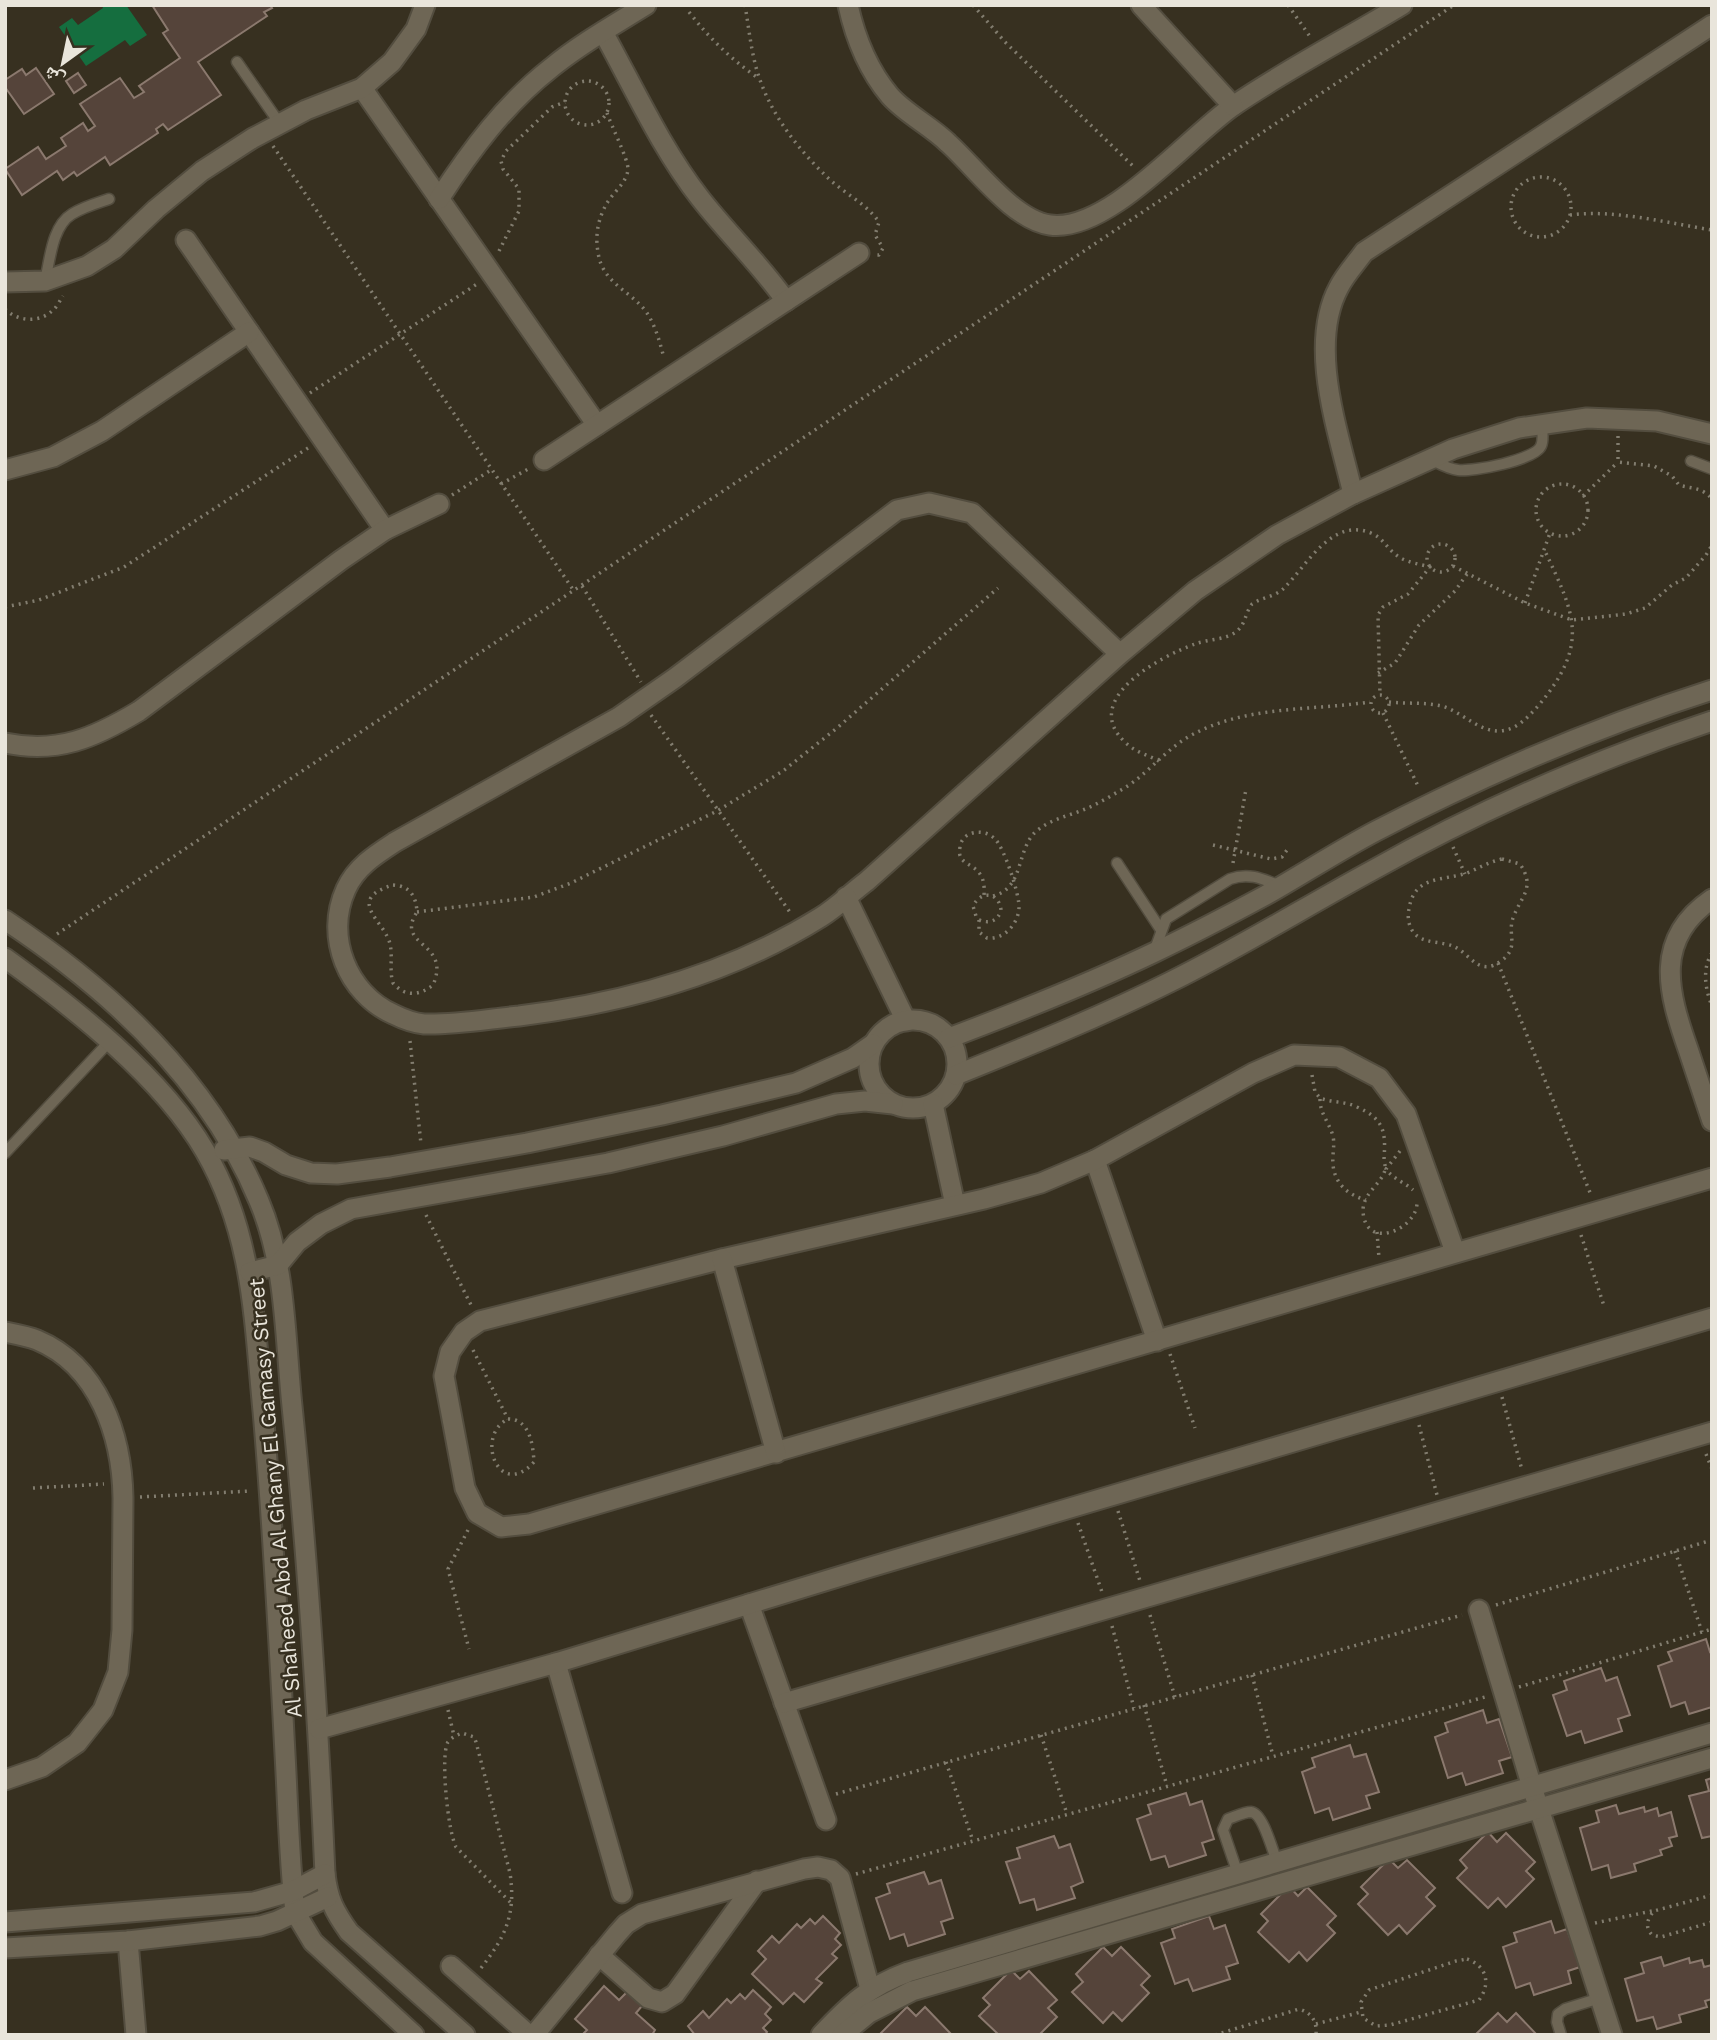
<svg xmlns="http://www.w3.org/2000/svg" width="1717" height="2040" font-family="'Work Sans','Noto Naskh Arabic',sans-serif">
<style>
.water{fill:#156e3f}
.building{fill:#55443a;stroke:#8b796e;stroke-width:2}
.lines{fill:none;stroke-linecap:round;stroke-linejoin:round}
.service-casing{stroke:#534d3f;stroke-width:13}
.minor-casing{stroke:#534d3f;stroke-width:23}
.path{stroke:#827d6f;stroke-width:3.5;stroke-dasharray:2 5;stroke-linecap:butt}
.service{stroke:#6e6655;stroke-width:10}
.minor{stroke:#6e6655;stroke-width:19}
.labels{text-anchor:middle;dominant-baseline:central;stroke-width:5;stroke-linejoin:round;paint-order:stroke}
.street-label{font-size:21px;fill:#e9e5db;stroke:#373020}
</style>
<rect width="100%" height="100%" fill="#373020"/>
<polygon class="water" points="102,5 126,5 147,35 130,46 125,40 86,66 59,27 72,18 78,25 103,8"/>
<g class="building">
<polygon points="152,5 270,5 272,8 264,12 267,16 198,62 221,95 168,130 163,124 156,129 158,133 110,165 105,157 77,176 74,172 63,180 57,171 22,195 5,169 38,147 46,159 66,146 61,138 83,123 88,131 95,126 80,104 120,78 134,98 144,92 139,86 180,58 163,33 168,30"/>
<polygon points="36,68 54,94 24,114 5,87 5,80 22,69 26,75"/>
<polygon points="78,73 86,85 74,93 66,81"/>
<polygon points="1706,1639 1710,1652 1712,1651 1712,1707 1689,1714 1685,1702 1671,1707 1658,1666 1672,1661 1668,1652"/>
<polygon points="1601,1668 1606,1681 1617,1677 1630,1715 1618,1719 1622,1731 1585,1743 1581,1731 1567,1736 1553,1695 1567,1690 1564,1681"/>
<polygon points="1483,1710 1487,1723 1499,1719 1512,1757 1499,1761 1503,1773 1466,1785 1462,1773 1448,1778 1435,1737 1448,1732 1445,1723"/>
<polygon points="1350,1745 1354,1757 1366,1754 1379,1792 1366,1796 1370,1808 1333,1820 1329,1808 1315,1813 1302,1772 1315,1767 1312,1758"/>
<polygon points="1712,1778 1712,1836 1702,1838 1689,1796 1709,1791 1706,1780"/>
<polygon points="1186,1793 1190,1805 1202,1801 1214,1839 1202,1843 1206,1855 1169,1867 1165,1856 1151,1860 1137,1819 1151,1814 1148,1805"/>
<polygon points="1616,1805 1619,1814 1644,1807 1645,1812 1657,1808 1659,1816 1671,1812 1677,1836 1669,1838 1672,1846 1660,1850 1662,1855 1634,1864 1636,1871 1611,1878 1608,1865 1592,1870 1580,1828 1599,1822 1596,1811"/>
<polygon points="1488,1832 1497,1842 1506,1833 1535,1862 1526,1871 1534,1879 1506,1907 1498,1898 1488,1908 1457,1878 1467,1868 1460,1860"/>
<polygon points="1054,1836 1059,1848 1070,1844 1083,1882 1071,1887 1075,1898 1037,1910 1034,1899 1020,1903 1006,1862 1020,1858 1017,1848"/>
<polygon points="1389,1859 1398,1868 1407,1860 1435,1888 1426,1897 1435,1906 1407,1934 1399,1925 1388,1935 1358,1904 1368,1894 1361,1887"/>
<polygon points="924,1872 929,1884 941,1880 953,1918 941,1922 945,1934 908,1946 904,1934 890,1939 876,1898 890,1893 887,1884"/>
<polygon points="1289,1886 1298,1896 1307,1887 1336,1916 1327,1925 1335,1933 1307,1961 1299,1952 1289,1962 1258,1932 1268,1921 1261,1914"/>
<polygon points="823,1916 840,1933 835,1939 841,1945 832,1954 837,1958 816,1979 822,1983 804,2002 794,1993 783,2004 752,1974 766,1959 758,1951 772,1936 779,1943 797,1924 801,1928 810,1919 815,1924"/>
<polygon points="1209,1916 1214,1929 1225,1925 1238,1963 1226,1967 1230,1979 1193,1991 1188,1979 1175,1984 1161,1943 1175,1938 1172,1929"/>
<polygon points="1551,1921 1555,1933 1567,1929 1580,1967 1568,1971 1571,1983 1534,1995 1530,1983 1516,1988 1503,1947 1517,1942 1514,1933"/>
<polygon points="1103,1947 1112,1956 1121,1947 1150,1976 1141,1985 1149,1993 1122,2021 1113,2012 1103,2023 1072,1992 1083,1982 1076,1974"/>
<polygon points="1661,1957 1664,1966 1689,1958 1690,1963 1702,1960 1704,1967 1712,1965 1712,1999 1705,2001 1707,2007 1679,2015 1681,2022 1657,2029 1653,2017 1637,2021 1625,1979 1644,1973 1641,1963"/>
<polygon points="1011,1970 1020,1979 1029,1971 1057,2000 1048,2008 1057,2017 1039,2035 999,2035 979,2016 990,2005 983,1998"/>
<polygon points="604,1986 619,2000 627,1992 642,2006 636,2013 655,2030 652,2035 582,2035 587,2030 575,2019"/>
<polygon points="753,1990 771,2007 765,2014 771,2020 763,2028 767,2032 765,2035 695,2035 688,2026 703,2011 709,2018 727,1999 731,2003 740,1994 745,1999"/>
<polygon points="907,2007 916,2016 925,2007 952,2035 879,2035"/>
<polygon points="1498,2013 1507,2022 1516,2013 1537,2035 1475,2035"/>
</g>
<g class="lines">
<defs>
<g id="service">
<polyline points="237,62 280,124"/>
<path d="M45,281C50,260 52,226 72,214C83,207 97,203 109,199"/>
<path d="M1432,460C1440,464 1449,469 1458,470C1473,472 1535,460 1541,446C1544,440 1542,431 1542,424"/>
<polyline points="1691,461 1712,469"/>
<polyline points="1117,863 1161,930"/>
<path d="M1154,952L1166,919L1230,879C1249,872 1263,879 1280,886"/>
<polyline points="5,1153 109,1042"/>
<path d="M1238,1874L1223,1830L1228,1819C1234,1817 1244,1812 1251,1812C1263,1813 1273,1852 1277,1862"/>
<polyline points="1561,2035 1557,2022 1558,2014 1565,2009 1600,1998"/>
</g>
<g id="minor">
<path d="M848,5C855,37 869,71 890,96C906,114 931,126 948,143C975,167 1013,220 1050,225C1108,233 1187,138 1233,106C1287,69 1346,39 1402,5"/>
<polyline points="1141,5 1233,106"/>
<path d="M603,32C634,88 661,148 700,198C728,234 760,264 786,301"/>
<polyline points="362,88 597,425"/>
<path d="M439,199C470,151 505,104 551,68C580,44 614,25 646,5"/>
<polyline points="186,240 385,530"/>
<polyline points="5,282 45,281 87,266 114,249 156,209 202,171 253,138 306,110 362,88 392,62 416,29 425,5"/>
<polyline points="544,460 859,253"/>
<polyline points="5,470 53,457 102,431 249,332"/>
<path d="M1353,494C1339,433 1307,346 1339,287C1345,275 1356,263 1364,252L1712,25"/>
<path d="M1120,654L972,513L929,503L897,510L675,678L619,717L395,842C375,855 356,867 346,889C324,937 348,994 393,1014C403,1019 413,1023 424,1024C455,1025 488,1019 519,1016C624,1003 730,974 821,917C837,907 851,893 867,881L1120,654L1195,591L1277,535L1353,494L1453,449L1519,428L1587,418L1657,421L1712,434"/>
<path d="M5,743C58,754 94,738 139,711L341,560L385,530L439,504"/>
<polyline points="846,897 906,1021"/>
<path d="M1712,899C1653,939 1668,992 1688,1049C1696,1073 1704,1097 1712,1121"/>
<path d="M5,920C111,990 210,1082 259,1201C286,1264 285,1338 292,1406C308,1561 318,1717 325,1874C328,1899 334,1911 349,1932L465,2035"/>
<path d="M5,958C74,1008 162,1077 205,1151C253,1234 254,1319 263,1411C273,1525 279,1640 285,1754C288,1806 289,1859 295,1912L313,1942L414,2035"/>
<circle cx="913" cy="1064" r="44"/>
<path d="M949,1038C1018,1012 1086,985 1153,953C1191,935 1229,915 1266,895C1303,874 1338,851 1376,831C1484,775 1596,727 1712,690"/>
<path d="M956,1075C1028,1046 1100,1017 1170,982C1239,948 1305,907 1373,870C1480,810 1595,760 1712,721"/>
<polyline points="933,1104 955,1205"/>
<polyline points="224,1150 250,1147 264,1152 286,1165 311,1173 337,1174 390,1167 527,1143 662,1115 796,1083 853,1058 873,1044"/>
<polyline points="1095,1160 1157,1341"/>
<polyline points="1455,1252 1406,1114 1379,1078 1339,1057 1294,1055 1253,1073 1095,1160 1041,1183 984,1199 722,1259 480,1321 464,1332 450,1352 444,1376 465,1488 477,1513 501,1527 529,1524 1712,1178"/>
<polyline points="722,1259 776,1453"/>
<polyline points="250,1272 278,1265 297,1242 321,1224 351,1209 608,1163 723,1136 836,1104 865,1101 893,1104"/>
<path d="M5,1332C15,1334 27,1336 37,1340C99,1366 122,1436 123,1498L122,1630L118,1672L103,1710L77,1743L42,1767L5,1780"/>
<polyline points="749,1604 826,1820"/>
<polyline points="1479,1610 1532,1787 1612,2035"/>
<polyline points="556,1663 622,1893"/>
<polyline points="784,1703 1712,1432"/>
<polyline points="319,1729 556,1663 864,1569 1712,1318"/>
<polyline points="5,1922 254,1902 293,1891 325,1874"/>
<polyline points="128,1941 136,2035"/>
<polyline points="5,1948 128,1941 260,1926 277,1921 328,1897"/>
<polyline points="599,1955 648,1998 662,2002 675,1994 757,1881"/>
<polyline points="451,1966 529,2035"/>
<polyline points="534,2035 617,1934 626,1924 642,1914 804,1869 818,1867 831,1870 840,1878 870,1989"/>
<path d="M821,2035C850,2004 868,1987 908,1972L1712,1733"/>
<polyline points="842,2035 869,2013 912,1991 1712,1758"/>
</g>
</defs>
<use href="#service" class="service-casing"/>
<use href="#minor" class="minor-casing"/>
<g class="path">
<path d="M745,5C748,23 750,41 754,59C764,105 793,144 826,176C843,193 866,203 879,222L875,235L883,248L879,255H875"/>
<polyline points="973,5 1005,42 1135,168"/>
<polyline points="1288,5 1311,38"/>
<path d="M689,12C710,39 731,59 758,78"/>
<circle cx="587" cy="103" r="22"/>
<path d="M607,113C611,125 628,159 628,169C627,183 612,193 606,205C598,219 595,236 598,252C602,284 632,291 647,313C656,327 660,343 664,358"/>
<polyline points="273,146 574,591"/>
<circle cx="1541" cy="207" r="30"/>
<path d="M1570,215C1613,209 1668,223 1712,230"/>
<polyline points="499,251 519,211 519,189 503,169 501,161 506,151 552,107 565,102"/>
<path d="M5,309C18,322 40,323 53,310C57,307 60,300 63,296"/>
<polyline points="310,393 477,284"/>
<path d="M1618,436V462L1654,466L1672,476L1679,485C1692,489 1702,487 1712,499"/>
<polyline points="501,484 530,468"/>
<circle cx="1562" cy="510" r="26"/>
<polyline points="452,495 491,470"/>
<polyline points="1583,496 1618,462"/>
<circle cx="1441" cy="558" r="14"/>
<polyline points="1453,566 1525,603 1572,620 1626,614 1645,608 1672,585 1686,578 1706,555 1712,545"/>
<polyline points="582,586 641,682"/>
<polyline points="1525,603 1550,533"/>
<polyline points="5,607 39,600 124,567 308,448"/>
<polyline points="1378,673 1395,663 1419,625 1455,591 1467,574"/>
<circle cx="1380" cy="704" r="9"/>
<path d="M1389,702C1407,704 1424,702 1442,706C1462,712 1479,732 1500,731C1517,730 1528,717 1539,705C1590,643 1575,615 1544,549"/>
<polyline points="1383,713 1419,788"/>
<polyline points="651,715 792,915"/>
<path d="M1159,761C1148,755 1135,752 1126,743C1078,700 1161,656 1195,644C1208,639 1225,640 1236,632C1246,624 1245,613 1252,604C1262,597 1276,597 1285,587C1307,565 1332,517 1371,533C1383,538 1386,547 1395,554C1404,562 1419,564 1430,567L1408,594L1383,607L1378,615L1380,695"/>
<polyline points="1213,845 1271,859 1282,857 1287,850"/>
<polyline points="1453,847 1465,874"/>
<path d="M1502,859L1520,864C1536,888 1521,896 1513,918C1507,936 1520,947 1501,961C1479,977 1471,955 1455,947C1443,941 1424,944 1415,934C1409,928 1407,918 1409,909C1414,875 1443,881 1467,873C1479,868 1489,862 1502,859Z"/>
<polyline points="1233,863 1246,789"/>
<path d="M393,885C410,886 416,896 417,912C394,947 452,941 433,985C419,996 405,997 393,983C389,970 393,957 390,944C385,921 344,900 393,885Z"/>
<path d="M993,896C1026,888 1015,846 1039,829C1052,819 1068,816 1083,810C1096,805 1109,797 1121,790C1146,776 1163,752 1188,737C1244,705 1309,711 1370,702"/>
<polyline points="417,912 534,897 571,883 717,811 783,771 837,728 998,588"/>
<path d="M979,920C990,924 998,921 1001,910C999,892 981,890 973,906L976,916L979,920V932L987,938C1003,940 1018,925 1019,908C1020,896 1004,846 994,838C983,828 962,831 960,847C955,871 987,858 984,895"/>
<polyline points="57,934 1454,5"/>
<path d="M1712,953C1702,968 1705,989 1712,1006"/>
<polyline points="1498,963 1591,1195"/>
<polyline points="410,1041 421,1144"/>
<path d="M1312,1075L1315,1092L1320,1098C1332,1103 1345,1101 1357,1107C1384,1119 1386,1131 1384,1159C1384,1163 1386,1166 1385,1170C1381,1186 1358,1195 1364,1218C1371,1248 1415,1229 1417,1204"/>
<path d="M1320,1099C1320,1114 1329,1122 1333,1136C1335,1146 1332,1155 1333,1165C1335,1184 1348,1195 1366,1200"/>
<path d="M1400,1151L1386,1169C1393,1179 1404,1182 1413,1190"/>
<polyline points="426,1215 471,1305"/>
<polyline points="1377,1232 1379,1258"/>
<polyline points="1581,1235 1604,1306"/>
<polyline points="473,1350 508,1419"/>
<polyline points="1170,1354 1195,1428"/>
<polyline points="1502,1397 1522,1470"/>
<path d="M508,1419C530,1419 533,1445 534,1462C499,1501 474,1436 508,1419Z"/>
<polyline points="1419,1425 1437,1495"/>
<polyline points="1706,1454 1712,1469"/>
<polyline points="33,1488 104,1484"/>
<polyline points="140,1497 251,1491"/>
<polyline points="1118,1511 1140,1581"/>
<polyline points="1078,1523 1102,1592"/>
<polyline points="468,1530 448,1569 469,1649"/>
<polyline points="1675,1551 1702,1632"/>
<polyline points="1496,1605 1712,1540"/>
<polyline points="1150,1615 1175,1697"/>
<polyline points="1112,1626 1134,1708"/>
<polyline points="1252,1675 1273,1756"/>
<polyline points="1519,1687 1712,1629"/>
<polyline points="1144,1705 1167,1786"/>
<polyline points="448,1710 454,1736"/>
<polyline points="1041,1735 1067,1814"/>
<polyline points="946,1762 973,1841"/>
<polyline points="836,1794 1462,1615"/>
<polyline points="856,1874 1485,1697"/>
<path d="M1712,1895L1654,1911C1648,1918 1644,1926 1652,1935L1661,1937L1712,1922"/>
<polyline points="1595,1923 1652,1911"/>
<path d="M1467,1959C1487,1966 1491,1984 1479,2000L1390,2025L1376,2026L1363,2018L1361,2002L1369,1990L1456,1961Z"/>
<path d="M481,1968C506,1936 516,1914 510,1873L476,1742L474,1737L462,1733C457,1735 452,1737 448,1742C440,1755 448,1832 456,1847L512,1904"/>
<polyline points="1316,2024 1361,2012"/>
<path d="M1215,2035L1299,2009C1312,2013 1317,2021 1316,2035"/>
</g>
<use href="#service" class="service"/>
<use href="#minor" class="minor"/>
</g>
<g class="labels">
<g class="street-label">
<text transform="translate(275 1498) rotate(-95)">Al Shaheed Abd Al Ghany El Gamasy Street</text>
</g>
</g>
<rect width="1717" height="2040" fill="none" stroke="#e9e5db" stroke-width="14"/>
<g transform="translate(63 63) rotate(213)" stroke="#373020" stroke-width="5" paint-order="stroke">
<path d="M0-5L12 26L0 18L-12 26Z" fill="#e9e5db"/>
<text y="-10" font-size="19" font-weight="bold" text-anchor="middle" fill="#e9e5db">ش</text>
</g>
</svg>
